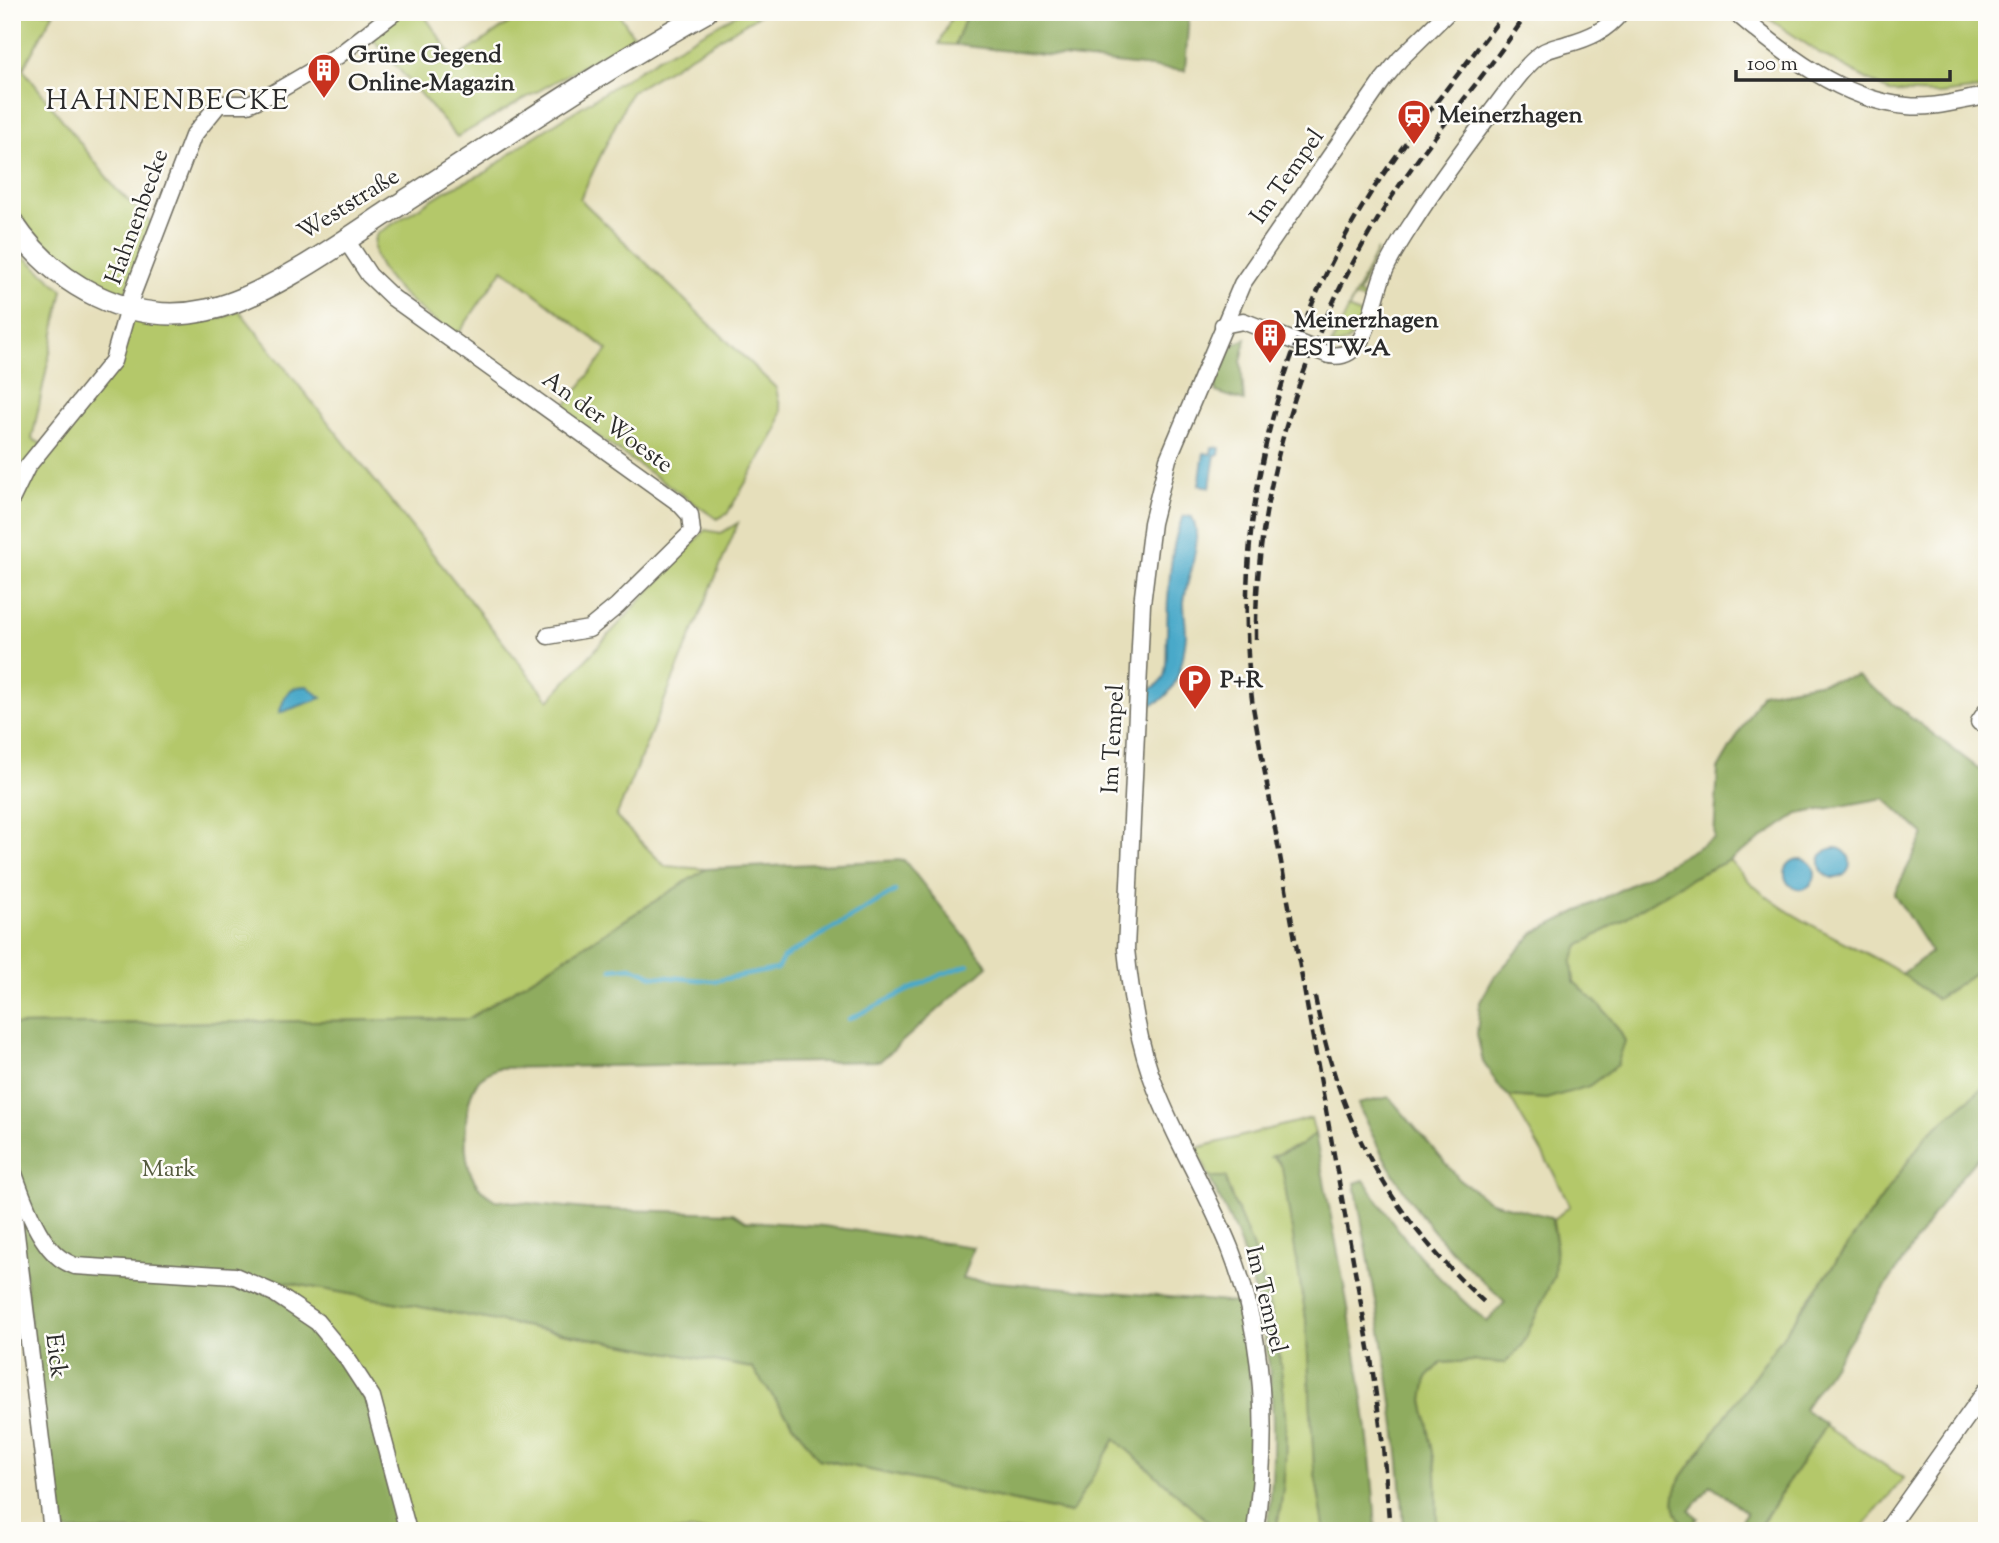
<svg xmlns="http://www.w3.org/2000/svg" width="1999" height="1543" font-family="'Sorts Mill Goudy',serif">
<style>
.green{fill:#b4c86b;stroke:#707a4b;stroke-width:2}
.forest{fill:#8fac5f;stroke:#5d6c45;stroke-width:2}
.water{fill:#4aa9c9;stroke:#3a6a7a;stroke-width:2}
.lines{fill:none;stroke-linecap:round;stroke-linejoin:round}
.stream{stroke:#4aa9c9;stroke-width:4.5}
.minor-casing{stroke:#6c6a5d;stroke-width:19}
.secondary-casing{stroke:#6c6a5d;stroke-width:24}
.minor{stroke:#fff;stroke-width:16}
.secondary{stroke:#fff;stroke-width:21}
.rail{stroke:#2b2b2b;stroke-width:4.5;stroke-dasharray:10 5;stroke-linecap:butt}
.labels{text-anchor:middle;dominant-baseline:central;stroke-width:5;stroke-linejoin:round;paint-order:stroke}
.poi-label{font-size:24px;font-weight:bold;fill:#2b2b2b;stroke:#fdfcf7;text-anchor:start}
.street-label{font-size:24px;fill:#2b2b2b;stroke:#fdfcf7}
.park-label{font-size:24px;fill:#545a3e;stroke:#fdfcf7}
.quarter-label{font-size:28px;letter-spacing:2px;fill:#2b2b2b;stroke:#fdfcf7}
</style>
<rect width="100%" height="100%" fill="#fdfcf7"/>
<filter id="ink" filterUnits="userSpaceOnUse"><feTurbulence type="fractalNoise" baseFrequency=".0143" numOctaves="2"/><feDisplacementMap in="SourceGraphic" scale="14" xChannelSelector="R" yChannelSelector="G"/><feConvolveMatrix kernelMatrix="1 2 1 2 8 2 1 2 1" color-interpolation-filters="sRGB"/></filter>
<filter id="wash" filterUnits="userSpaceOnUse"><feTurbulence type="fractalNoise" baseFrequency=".00686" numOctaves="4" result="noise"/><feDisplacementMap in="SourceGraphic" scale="28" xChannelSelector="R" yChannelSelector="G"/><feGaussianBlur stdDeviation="1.57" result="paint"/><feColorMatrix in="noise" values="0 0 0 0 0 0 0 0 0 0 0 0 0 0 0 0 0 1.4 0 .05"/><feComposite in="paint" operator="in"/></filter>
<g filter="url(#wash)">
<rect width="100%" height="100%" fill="#e6dfbb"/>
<g class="green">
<path d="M12,12H54L23,69L116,189L154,225L126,292C111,289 96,287 83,280C56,266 27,228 12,202Z"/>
<polygon points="404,12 422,12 455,60 525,12 618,12 634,37 457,137 372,38"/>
<path d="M741,12H764L631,92L580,199L776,388L781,411L777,430L727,514L717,519L561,411L608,350L503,269L456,337C433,319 358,269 377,234L447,190L487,172L523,144L658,58Z"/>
<polygon points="954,12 968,12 955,45 939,44"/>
<polygon points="1759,12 1987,12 1987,88 1940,94 1890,92 1821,54"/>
<polygon points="12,239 26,258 63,290 32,439 42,444 12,489"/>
<path d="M1377,250L1358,294L1367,298L1366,301L1354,297L1348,309L1362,315C1357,331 1350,347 1331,345Z"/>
<polygon points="239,310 549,700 705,530 721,533 738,523 616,817 665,866 706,869 468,1019 12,1025 12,510 31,470 116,361 133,314 162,325 223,318"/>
<path d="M1730,860C1771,915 1845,938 1901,973C1913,981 1925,991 1936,999L1987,964V1084L1927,1135L1681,1478C1671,1500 1672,1515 1691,1531H1437L1436,1469L1423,1400L1427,1378L1441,1363L1472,1361L1505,1363L1522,1346L1535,1315L1556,1241L1553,1220L1570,1206L1552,1170L1509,1096L1546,1099L1625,1041C1612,1016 1594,1000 1574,982L1571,962L1579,946L1693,877Z"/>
<path d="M1311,1118L1315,1134L1301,1145L1272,1156L1282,1166L1306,1319L1314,1468L1325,1531H1276C1296,1440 1283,1342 1255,1255C1247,1231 1236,1208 1227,1185L1226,1177H1209L1197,1148Z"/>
<polygon points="268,1279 752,1368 819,1459 1070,1513 1115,1439 1219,1531 414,1531 319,1320"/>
<polygon points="1825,1426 1904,1478 1859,1531 1757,1531"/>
</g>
<g class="forest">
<polygon points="968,12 1189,12 1185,71 955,45"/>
<polygon points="1246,339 1241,362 1244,401 1216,392 1215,387 1232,345"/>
<path d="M1857,676L1987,775V964L1937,999L1902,974L1931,952L1894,894L1924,835L1884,798L1798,814L1730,860L1693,877L1579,946L1572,962L1574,982C1594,1000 1612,1016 1625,1041L1617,1065L1589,1086L1546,1099L1509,1096L1501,1089L1483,1062L1477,1034L1480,1002L1494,977L1534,933L1632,884L1714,838L1718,769L1762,693Z"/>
<path d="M904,860L988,966L880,1061L498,1068C491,1071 484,1074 479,1080C463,1099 462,1154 472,1176C477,1187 485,1194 495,1200L586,1209L733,1213L746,1221L823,1226L973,1247L962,1279L1237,1303C1254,1382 1262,1451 1246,1531H1219L1115,1439L1071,1513L819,1459L752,1368L268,1279L270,1294L312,1322L367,1399L404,1531H297L294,1526L278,1531H54L12,1163V1025L468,1019L706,869Z"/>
<path d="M1987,1084V1151L1978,1157L1950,1190L1804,1409L1826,1425L1756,1531H1734L1747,1513L1711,1485L1690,1511L1698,1518L1689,1530C1671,1514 1671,1499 1681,1478L1927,1135Z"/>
<path d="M1389,1097L1459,1179L1491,1202L1551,1217L1556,1241L1554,1276L1522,1346L1505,1363L1472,1361L1441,1363L1427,1378L1423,1400L1436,1469L1437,1531H1404C1399,1414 1375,1298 1355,1183L1364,1180C1402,1239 1434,1277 1487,1322L1505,1302C1485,1282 1462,1263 1443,1242C1408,1202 1379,1153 1358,1104Z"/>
<path d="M1315,1134C1340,1265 1369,1397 1376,1531H1325L1314,1468L1306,1319L1282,1167L1277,1159L1271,1157L1301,1145Z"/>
<path d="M1209,1177H1226L1227,1185C1236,1208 1247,1231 1255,1255C1283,1341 1296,1441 1276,1531H1267C1280,1432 1273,1330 1237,1236C1229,1216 1218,1197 1209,1177Z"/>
</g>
<g class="water">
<polygon points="1212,447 1220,448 1219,455 1215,455 1210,487 1199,485 1204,453 1211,454"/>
<path d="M1184,516L1192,517C1204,542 1187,576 1184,602C1184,613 1186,624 1186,635C1184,659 1177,701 1148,705L1149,690C1156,686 1161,684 1164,676C1168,663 1166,646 1167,632C1167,605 1170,537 1184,516Z"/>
<path d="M307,686L322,698L279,713C286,695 285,687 307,686Z"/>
<circle cx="1835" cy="863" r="15"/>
<circle cx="1800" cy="874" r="15"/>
</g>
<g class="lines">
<g class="stream">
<polyline points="612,969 631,967 653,976 714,981 777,969 783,958 895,891"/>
<polyline points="849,1019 940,975 968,965"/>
</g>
</g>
</g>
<g filter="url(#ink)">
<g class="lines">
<defs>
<g id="minor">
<path d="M1735,12C1783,53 1842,100 1907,106C1933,109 1961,100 1987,96"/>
<polyline points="346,240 369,275 393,298 679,503 690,515 692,532 617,606 589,629 548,636"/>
<path d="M1223,325L1243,321L1329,355C1370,363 1372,296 1385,270C1393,252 1404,236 1415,219C1439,181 1466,146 1493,110C1508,91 1522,68 1542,53C1550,48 1558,47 1567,44C1589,38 1606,31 1621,12"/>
<polyline points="12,498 27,467 113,361 132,295 193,136 219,104 248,104 274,93 339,55 395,12"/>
<polyline points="1979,722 1987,710"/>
<path d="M12,1168C21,1194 37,1241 60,1258C64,1261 70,1264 75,1266L235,1276L274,1293L317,1322L346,1357L372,1397L408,1531"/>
<polyline points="19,1189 13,1209 52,1531"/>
<path d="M1255,1531C1269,1436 1265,1338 1230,1248C1208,1193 1177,1143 1156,1089C1138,1044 1131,996 1126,949L1142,604L1152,523L1168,459L1242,284L1383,80L1400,59L1448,12"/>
<polyline points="1886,1531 1987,1389"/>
</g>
<path id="secondary" d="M12,222C54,285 131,327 207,310C263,299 340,244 388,212C493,145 597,73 706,12"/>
</defs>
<use href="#minor" class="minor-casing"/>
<use href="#secondary" class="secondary-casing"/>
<use href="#minor" class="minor"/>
<use href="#secondary" class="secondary"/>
<g class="rail">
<path d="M1256,639C1254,478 1311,316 1401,183C1441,125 1489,71 1528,12"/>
<path d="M1315,997C1340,1126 1389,1214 1485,1303"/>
<path d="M1390,1531L1383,1446L1371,1359L1253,707C1229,528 1275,344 1372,191C1413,129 1461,72 1505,12"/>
</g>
</g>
</g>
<defs>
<symbol id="building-pin" viewBox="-11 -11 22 30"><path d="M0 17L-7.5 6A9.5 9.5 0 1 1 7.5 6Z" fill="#c8321e" stroke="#fdfcf7"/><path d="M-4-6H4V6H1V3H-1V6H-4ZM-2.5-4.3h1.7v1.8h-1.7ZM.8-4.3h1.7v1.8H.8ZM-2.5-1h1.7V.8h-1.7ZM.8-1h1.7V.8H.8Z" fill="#fff"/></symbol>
<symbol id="station-pin" viewBox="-11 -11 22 30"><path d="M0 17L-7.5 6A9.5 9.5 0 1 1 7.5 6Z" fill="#c8321e" stroke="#fdfcf7"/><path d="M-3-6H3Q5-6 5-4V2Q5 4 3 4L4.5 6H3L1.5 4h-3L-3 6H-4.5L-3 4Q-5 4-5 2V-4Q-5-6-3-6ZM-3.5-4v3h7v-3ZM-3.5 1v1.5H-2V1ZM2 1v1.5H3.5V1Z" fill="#fff"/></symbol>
<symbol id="parking-pin" viewBox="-11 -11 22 30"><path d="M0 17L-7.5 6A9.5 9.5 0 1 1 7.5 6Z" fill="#c8321e" stroke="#fdfcf7"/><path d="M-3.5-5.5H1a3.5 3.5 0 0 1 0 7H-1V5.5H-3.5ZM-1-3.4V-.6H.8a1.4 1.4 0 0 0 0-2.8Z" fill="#fff"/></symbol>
</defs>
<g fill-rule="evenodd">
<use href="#building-pin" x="305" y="51" width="38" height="52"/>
<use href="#station-pin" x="1395" y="97" width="38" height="52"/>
<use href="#building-pin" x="1251" y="316" width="38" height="52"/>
<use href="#parking-pin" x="1176" y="662" width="38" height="52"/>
</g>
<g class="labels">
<g class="poi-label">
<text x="348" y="56">Grüne Gegend<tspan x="348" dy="28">Online-Magazin</tspan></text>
<text x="1438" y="116">Meinerzhagen</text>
<text x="1294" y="321">Meinerzhagen<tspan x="1294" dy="28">ESTW-A</tspan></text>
<text x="1220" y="681">P+R</text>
</g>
<g class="street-label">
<text transform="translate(1288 177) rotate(-55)">Im Tempel</text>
<text transform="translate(349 205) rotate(-32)">Weststraße</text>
<text transform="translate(138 217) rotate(-70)">Hahnenbecke</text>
<text transform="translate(607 423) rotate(36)">An der Woeste</text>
<text transform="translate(1114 739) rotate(-87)">Im Tempel</text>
<text transform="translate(1265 1300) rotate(76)">Im Tempel</text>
<text transform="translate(55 1356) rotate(83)">Eick</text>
</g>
<g class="park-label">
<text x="169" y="1170">Mark</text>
</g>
<g class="quarter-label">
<text x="168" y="102">HAHNENBECKE</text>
</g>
</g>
<rect width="1999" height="1543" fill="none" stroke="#fdfcf7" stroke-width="42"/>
<path d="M1736 70v10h214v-10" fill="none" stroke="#2b2b2b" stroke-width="3.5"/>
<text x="1747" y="70" font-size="21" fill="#2b2b2b" stroke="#fdfcf7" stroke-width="5" paint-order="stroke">100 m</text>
</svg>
